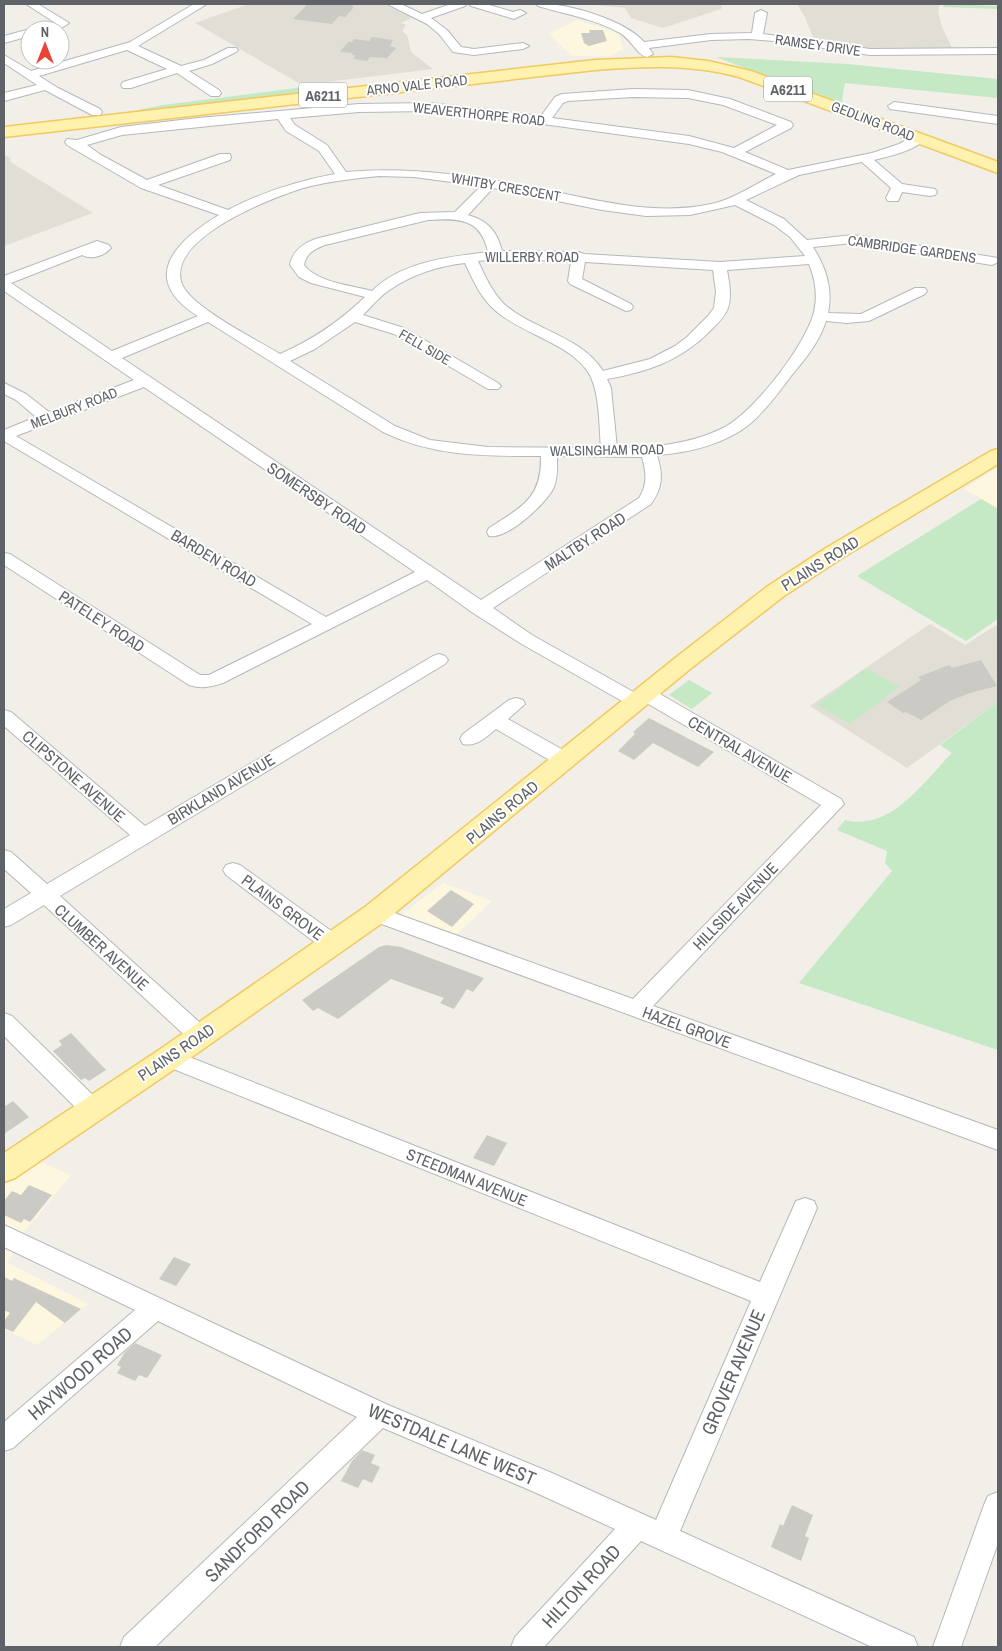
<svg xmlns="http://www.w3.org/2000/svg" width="1002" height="1651" font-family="'Archivo Narrow',sans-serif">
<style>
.commercial{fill:#fef7e0}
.education{fill:#e1ded6}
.green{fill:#c5e8c5}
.building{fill:#cccac5}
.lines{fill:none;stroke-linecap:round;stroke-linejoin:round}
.minor-casing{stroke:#b5b8bc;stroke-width:2}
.major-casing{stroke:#f2c960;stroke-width:3}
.minor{fill:#fff;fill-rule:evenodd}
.major{fill:#fff2af;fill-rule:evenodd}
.labels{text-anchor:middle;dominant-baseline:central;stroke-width:4;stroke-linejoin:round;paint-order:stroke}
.far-street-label{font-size:14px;fill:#5f6368;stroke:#fff}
.shield{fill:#fff;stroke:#8f9295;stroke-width:1}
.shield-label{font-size:15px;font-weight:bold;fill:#5f6368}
.street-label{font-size:16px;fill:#5f6368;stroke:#fff}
.near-street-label{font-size:19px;fill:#5f6368;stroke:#fff}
</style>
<rect width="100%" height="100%" fill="#f1efe8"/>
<g class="commercial">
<polygon points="577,20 619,33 623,49 610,56 572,56 549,34"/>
<polygon points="998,467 998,508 964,489"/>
<polygon points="443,883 492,901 456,935 401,915"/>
<polygon points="4,1159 41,1162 71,1175 24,1232 8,1263 88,1304 37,1345 4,1329"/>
</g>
<g class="education">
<polygon points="249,4 383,4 412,18 401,23 406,25 402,31 407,35 411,52 433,69 302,85 195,23"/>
<polygon points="586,4 721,4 722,6 721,9 663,28 631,18 625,8"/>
<polygon points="797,4 940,4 938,11 942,27 952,48 869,49 814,40 805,17"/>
<polygon points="4,154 11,159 9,161 93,213 4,246"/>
<polygon points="930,624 965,645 998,624 998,702 907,768 810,706"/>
</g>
<g class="green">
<polygon points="944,4 998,6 998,9 943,7"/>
<polygon points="716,57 847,64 998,79 998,98 845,83 842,100 847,107"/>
<polygon points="304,87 313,88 315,92 104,117 163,105"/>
<polygon points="981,499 998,509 998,619 966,641 857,576"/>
<polygon points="866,668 899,687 850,724 817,705"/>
<polygon points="689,680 712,693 692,709 669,695"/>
<path d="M998,702V1050L799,983L892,871L885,863L887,851L837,830L845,820C891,832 925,780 952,753L940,745Z"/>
</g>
<g class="building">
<polygon points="308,4 354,4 352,6 354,7 345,17 339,16 332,24 293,19"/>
<polygon points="589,30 603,30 607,41 589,46 584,43 581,33 590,33"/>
<polygon points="372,37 393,40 390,46 396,48 387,58 370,57 367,61 353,59 356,55 352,55 353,53 340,52 348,42 352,42 354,39 369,41"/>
<polygon points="981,660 997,686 970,693 950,701 921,720 906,712 903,713 887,702 921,680 918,677 949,665 952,668"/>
<polygon points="649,718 714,752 698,767 653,743 634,760 618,751 635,734 633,732"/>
<polygon points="451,890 474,904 452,927 427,911"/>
<polygon points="386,945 401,947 484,978 473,992 467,989 454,1009 440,1003 444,998 391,979 338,1019 318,1008 313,1011 302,1000 379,947"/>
<polygon points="71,1033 106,1070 89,1081 85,1078 81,1080 53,1051 62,1045 59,1041"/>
<polygon points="13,1101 29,1117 4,1134 4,1107"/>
<polygon points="487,1135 507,1143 494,1166 473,1158"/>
<polygon points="29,1185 52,1195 30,1222 24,1219 21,1223 4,1215 4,1201 12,1191 21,1195"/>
<polygon points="174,1257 191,1264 176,1286 159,1279"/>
<polygon points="4,1277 12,1281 14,1278 81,1309 65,1323 36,1302 13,1332 4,1328 4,1321 10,1313 4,1310"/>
<polygon points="135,1343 162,1355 147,1378 139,1375 135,1381 117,1373 121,1367 117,1365 125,1352"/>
<polygon points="362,1450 375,1455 371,1463 380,1467 372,1483 363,1479 358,1488 341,1481 352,1461"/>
<polygon points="792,1505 813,1515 805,1536 809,1538 801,1561 771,1547 780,1524 783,1526"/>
</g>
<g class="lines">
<defs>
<g id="minor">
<path d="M26,4H38L69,23C59,32 43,30 30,30V36L4,43V36L30,29H34L54,22Z"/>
<polygon points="194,4 207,4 138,46 181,66 204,60 228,48 236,48 238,50 236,52 212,64 189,71 219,90 221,93 219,96 211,96 177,73 131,88 123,88 121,85 123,82 167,69 127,50 39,76 58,88 100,109 102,112 100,115 92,115 45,90 4,101 4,93 37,85 4,63 4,55 31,71 130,42"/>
<polygon points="387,4 401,4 422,14 451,4 466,4 465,6 431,18 447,30 461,47 474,49 523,43 529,46 523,49 474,55 453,52 439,34 427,24"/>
<polygon points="469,4 486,4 513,12 520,10 526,13 514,19 471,6"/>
<path d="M536,4C565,2 625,20 644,42L711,34L752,33L755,13L761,10L767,13L763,34L870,49L998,48V54L870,55L784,42L749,39L711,40L649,48L653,54L647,57C637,55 631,39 620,33C595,19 565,14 538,6Z"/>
<path d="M633,89L688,90L730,99L791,122L793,125L791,128L745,152L788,170L872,153L899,144L915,136H923L925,139C914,151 890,156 874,160L902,184L935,189L937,192L935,195L930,196L902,192L898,201H888L886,198L891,188L862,162L799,175L746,200L784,219L807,240L853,235L992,257L997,258L998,262L992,265L853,243L813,247C826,268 833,288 828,313L861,314L915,288H925L927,291L925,294L869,321L846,323L826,321C819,343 805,359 791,376C779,392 766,410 751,423C726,444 689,453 657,455C663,475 663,487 651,504L493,608L532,635L637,694L639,690L646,688L653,690L841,799L844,804L653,1006L998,1130V1150L368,919L365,914L368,909L375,906L633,999L821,805L645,702L643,705L636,707L629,705L520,643L473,613L427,580L223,683C210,687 202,689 189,685L4,565V553L10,554L200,675H209L312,624L4,441V430L36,417L16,400L4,394V383L26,394L49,412L134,380L4,291V276L97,241L109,245L111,248C104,256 92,260 82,255L11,283L112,351L198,316C139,279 174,242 219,215L141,188L67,145L65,142L67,139L77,140L121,127L198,118L359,104L430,103L541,116L555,97L562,94ZM633,97L688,98L723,105L777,125L734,148L689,136L552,118L563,103L568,101ZM430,111L469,114L689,144L722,152L776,174C755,184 734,199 711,204C655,216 601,201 546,190C478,177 416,166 346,172L327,145L295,125L290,118L359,112ZM278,119L286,131L319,151L335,174C298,181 262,192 228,210L158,185L230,160L231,157L230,154H220L147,180L101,155L87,145L122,135ZM379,176L414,177L481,186L455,212L420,213L315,239C303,244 292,251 290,265L299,277L311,283L365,297C339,322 312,340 280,354C257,340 191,307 182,284C164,238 279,194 311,186C333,181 356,178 379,176ZM493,188L602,210L646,216L690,215L735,205L774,225L790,237L805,256L720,262L584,254L579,252L502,251C497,231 488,221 468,215ZM428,220C458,218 481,218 488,252C449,257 403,261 372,291C351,285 318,283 304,265C306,253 315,249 325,245ZM496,259L571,261L568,281L570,284L626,311L631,310L633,307L631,304L582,279L585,262L713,270L716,292L714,308L708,316L687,337L675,346L650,359L603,371C581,336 533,330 504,304C492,292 485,276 478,261ZM465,263C473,280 481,299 496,311C522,334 569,343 588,372C600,390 599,426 601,448L488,447L430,440L395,426L290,361L315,349L355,322L394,334L488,389H498L501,386L498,383L404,328L363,315C372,306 381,295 391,289C413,274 439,266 465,263ZM809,264C815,279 818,295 814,312C806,345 752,415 721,429C688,445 652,447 617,448L611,388L607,379C647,372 680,361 709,332C716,325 725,317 728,308C732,296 729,282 727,270ZM208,322L383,432C434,457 486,456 541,456C542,499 521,507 489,528L487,532L489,536C507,540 547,503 554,487C558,477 557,466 557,456L642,457C646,472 648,484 639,498L481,600L122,358ZM144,387L415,572L326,617L16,436Z"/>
<polygon points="894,102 998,116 998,124 890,109 888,106"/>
<polygon points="439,654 445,656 448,660 445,664 60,896 208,1030 211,1036 208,1042 200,1045 192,1042 44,905 11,925 4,927 4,909 31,893 4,869 4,850 11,852 47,884 130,835 4,726 4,710 11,712 145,826 433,656"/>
<path d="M516,698L523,700L525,704L508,719L572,755L575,760L572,765L565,767L558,765L496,729C486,737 477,747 463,744L460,739L463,734L509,700Z"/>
<polygon points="233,863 240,865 341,938 344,944 341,950 333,952 325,950 226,875 223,870 226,865"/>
<polygon points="4,1013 12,1016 100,1102 104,1109 100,1116 92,1118 84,1116 4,1036"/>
<polygon points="169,1049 760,1282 796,1201 805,1198 814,1201 817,1208 680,1531 914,1637 918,1647 872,1647 641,1541 544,1647 511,1647 515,1637 615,1529 532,1491 383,1428 155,1647 120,1647 124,1637 357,1417 158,1321 13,1448 4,1451 4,1422 135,1310 4,1247 4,1225 388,1405 552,1473 656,1520 751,1301 161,1064 158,1058 161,1052"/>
<polygon points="998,1492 998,1543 961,1647 933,1647 984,1505 988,1496"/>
</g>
<g id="major">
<path d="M671,57L708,61L751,71L998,162V173L739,77C692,64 644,66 595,70L4,137V127L595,60Z"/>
<polygon points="998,449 998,464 842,558 784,596 690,669 385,921 179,1066 15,1178 4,1182 4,1153 159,1050 365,907 674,659 768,586 826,548 991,451"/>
</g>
</defs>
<use href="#minor" class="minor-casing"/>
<use href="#major" class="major-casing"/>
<use href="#minor" class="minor"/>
<use href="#major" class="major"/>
</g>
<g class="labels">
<g class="far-street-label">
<text transform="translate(818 45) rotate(8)">RAMSEY DRIVE</text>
<text transform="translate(417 85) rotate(-6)">ARNO VALE ROAD</text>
<text transform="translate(479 114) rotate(6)">WEAVERTHORPE ROAD</text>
<text transform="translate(873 121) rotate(21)">GEDLING ROAD</text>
<text transform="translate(506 187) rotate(10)">WHITBY CRESCENT</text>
<text transform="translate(912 249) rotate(8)">CAMBRIDGE GARDENS</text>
<text x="532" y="257">WILLERBY ROAD</text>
<text transform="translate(425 347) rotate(30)">FELL SIDE</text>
<text transform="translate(74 408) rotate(-21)">MELBURY ROAD</text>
<text transform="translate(607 450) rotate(-1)">WALSINGHAM ROAD</text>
</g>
<g class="shield">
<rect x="764" y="76.5" width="48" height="25" rx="4"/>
<rect x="299" y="82.5" width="48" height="25" rx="4"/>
</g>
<g class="shield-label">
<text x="788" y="89">A6211</text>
<text x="323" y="95">A6211</text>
</g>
<g class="street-label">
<text transform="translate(317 498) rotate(34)">SOMERSBY ROAD</text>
<text transform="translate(585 541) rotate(-33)">MALTBY ROAD</text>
<text transform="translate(214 558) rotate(31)">BARDEN ROAD</text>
<text transform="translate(820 563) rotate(-32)">PLAINS ROAD</text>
<text transform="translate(102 621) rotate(33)">PATELEY ROAD</text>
<text transform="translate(740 749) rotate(30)">CENTRAL AVENUE</text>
<text transform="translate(74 776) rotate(41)">CLIPSTONE AVENUE</text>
<text transform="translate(221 789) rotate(-31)">BIRKLAND AVENUE</text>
<text transform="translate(502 812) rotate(-40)">PLAINS ROAD</text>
<text transform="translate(735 906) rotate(-46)">HILLSIDE AVENUE</text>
<text transform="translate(283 907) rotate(37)">PLAINS GROVE</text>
<text transform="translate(102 947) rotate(42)">CLUMBER AVENUE</text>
<text transform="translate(687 1027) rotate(20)">HAZEL GROVE</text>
<text transform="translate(176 1052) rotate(-34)">PLAINS ROAD</text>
<text transform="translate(467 1177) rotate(22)">STEEDMAN AVENUE</text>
</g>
<g class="near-street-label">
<text transform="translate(733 1372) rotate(-67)">GROVER AVENUE</text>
<text transform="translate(80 1373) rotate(-41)">HAYWOOD ROAD</text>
<text transform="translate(452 1444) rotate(23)">WESTDALE LANE WEST</text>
<text transform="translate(257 1531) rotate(-44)">SANDFORD ROAD</text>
<text transform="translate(581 1586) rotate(-47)">HILTON ROAD</text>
</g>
</g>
<rect width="1002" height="1651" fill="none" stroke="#5f6368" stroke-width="10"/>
<g transform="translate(45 45)"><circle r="24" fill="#ffffff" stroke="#bfc1c3"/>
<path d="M0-4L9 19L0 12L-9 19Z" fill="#ea4335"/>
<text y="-8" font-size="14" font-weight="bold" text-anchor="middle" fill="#5f6368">N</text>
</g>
</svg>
